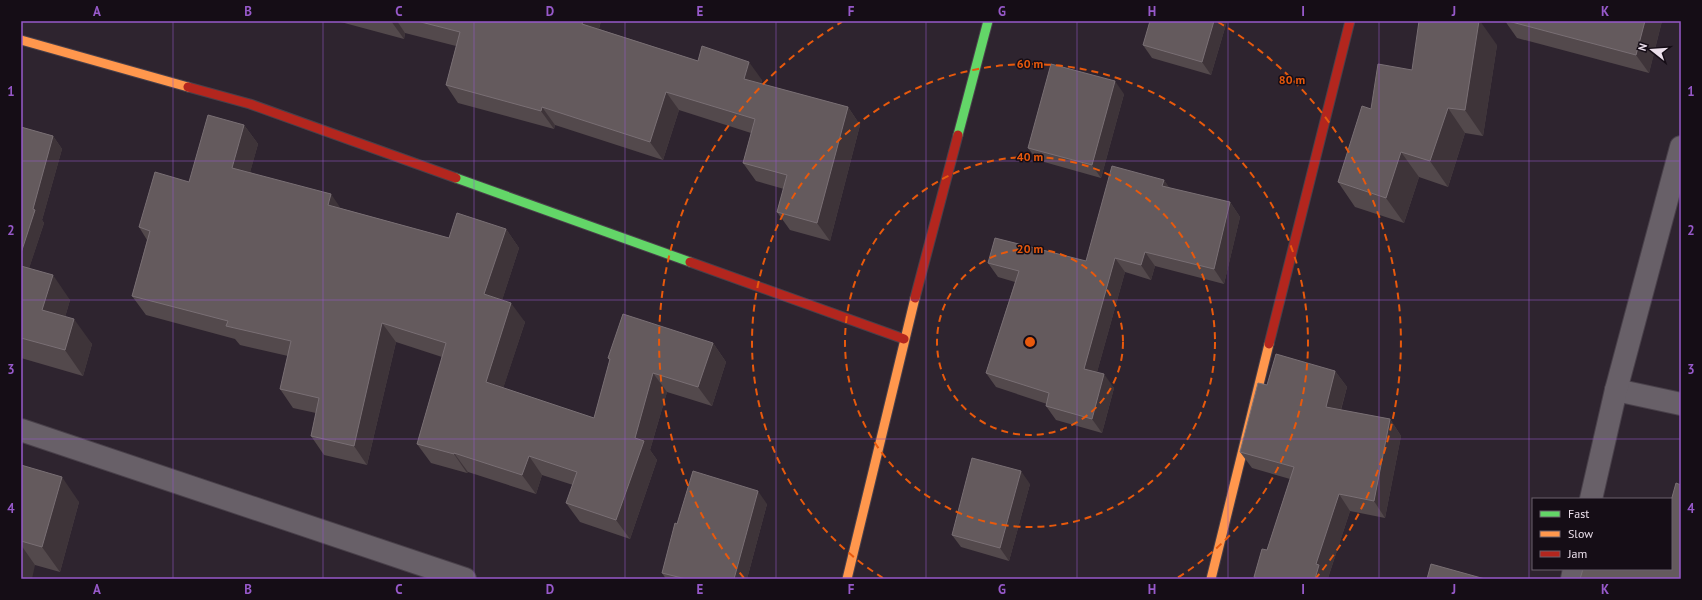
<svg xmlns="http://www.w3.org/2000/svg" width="1702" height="600" font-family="'PT Sans',sans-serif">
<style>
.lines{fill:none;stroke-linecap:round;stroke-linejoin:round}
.street-casing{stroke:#49404a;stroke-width:24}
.fast-casing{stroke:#49404a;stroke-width:11}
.slow-casing{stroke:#49404a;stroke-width:11}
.jam-casing{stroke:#49404a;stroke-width:11}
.street{stroke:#686068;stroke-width:22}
.fast{stroke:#63d668;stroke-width:9}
.slow{stroke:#ff974d;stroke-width:9}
.jam{stroke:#b3261e;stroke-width:9}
.wall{fill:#53494c}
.shaded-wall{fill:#3e3439}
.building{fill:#645a5d;stroke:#796f74}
.grid{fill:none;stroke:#9759ca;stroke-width:1;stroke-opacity:0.55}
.ring{fill:none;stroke:#e8590c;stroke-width:2;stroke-dasharray:7 5}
.centre{fill:#e8590c;stroke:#150d16;stroke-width:2}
.ring-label{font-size:12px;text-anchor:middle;font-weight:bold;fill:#e8590c;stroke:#150d16;stroke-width:3;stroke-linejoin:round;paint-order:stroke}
.neatline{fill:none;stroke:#9759ca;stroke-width:1.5}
.grid-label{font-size:13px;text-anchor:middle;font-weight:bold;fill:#9759ca}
</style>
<rect width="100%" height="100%" fill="#2e242f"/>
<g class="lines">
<defs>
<g id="street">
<polyline points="1616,390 1681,404"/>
<polyline points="21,430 465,579"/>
<polyline points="1591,499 1616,390 1681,147"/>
<polyline points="1572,579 1574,569"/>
</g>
<g id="fast">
<polyline points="958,135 988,21"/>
<polyline points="456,178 690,262"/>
</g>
<g id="slow">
<polyline points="21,40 188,87"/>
<polyline points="847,579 915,298"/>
<polyline points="1211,579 1269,344"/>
</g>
<g id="jam">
<polyline points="188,87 250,104 456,178"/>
<polyline points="690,262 904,339"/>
<polyline points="915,298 958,135"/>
<polyline points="1269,344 1350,21"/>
</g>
</defs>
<use href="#street" class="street-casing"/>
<use href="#fast" class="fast-casing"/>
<use href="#slow" class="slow-casing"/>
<use href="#jam" class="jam-casing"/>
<use href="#street" class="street"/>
<use href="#fast" class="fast"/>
<use href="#slow" class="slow"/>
<use href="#jam" class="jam"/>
</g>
<g class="wall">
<polygon points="337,21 601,21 599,29 698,61 762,80 761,84 848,107 860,125 830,241 790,230 777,212 784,189 756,181 743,163 751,133 679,110 663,160 555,125 554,129 458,103 446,85 456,46 405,33 404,39"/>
<polygon points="1227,21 1211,75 1152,58 1143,45"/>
<polygon points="1505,21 1662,21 1649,73 1517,38"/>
<polygon points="1497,45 1483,136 1465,133 1448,187 1419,177 1404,223 1355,207 1338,182 1371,109"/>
<polygon points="1124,94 1101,178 1037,160 1028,148"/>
<polygon points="244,125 258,144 250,172 340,208 449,238 506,229 519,248 502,300 525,322 503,388 594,418 610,361 608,358 713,343 726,362 712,406 667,392 650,450 657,460 630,539 580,522 566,503 573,485 542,475 536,494 468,472 467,473 431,463 417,444 442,357 396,342 367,465 324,455 311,436 316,413 293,408 280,389 288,356 240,345 235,339 146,315 132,296 147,240 139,227 189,182"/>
<polygon points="21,127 53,136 62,149 42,220 44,223 29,268 70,300 65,317 92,344 83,376 21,358"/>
<polygon points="1164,180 1169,188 1230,202 1240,217 1224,284 1155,266 1151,280 1125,272 1097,372 1114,388 1102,433 1056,420 1046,406 1047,404 996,387 986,373 1015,282 998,277 988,263 1086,261"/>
<polygon points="1335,371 1347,387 1341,410 1390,419 1401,436 1385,518 1350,511 1328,578 1329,579 1255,579 1254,577 1267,550 1290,479 1252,468 1240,452 1267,385"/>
<polygon points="21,465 79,502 60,572 35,565 21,579"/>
<polygon points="1030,484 1009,561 961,547 952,535"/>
<polygon points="767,504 747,579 666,579 662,573 677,524"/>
</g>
<g class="shaded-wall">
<polygon points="391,21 397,21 405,33 404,39"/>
<polygon points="583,21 601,21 595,42 582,24"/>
<polygon points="1214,21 1227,21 1211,75 1202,62"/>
<polygon points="1479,21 1480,21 1497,45 1483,136 1465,110"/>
<polygon points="1645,21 1662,21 1649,73 1636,55"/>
<polygon points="749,62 762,80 756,98 744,79"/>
<polygon points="1115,81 1124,94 1101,178 1092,165"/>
<polygon points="666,92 679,110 663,160 650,142"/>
<polygon points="542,107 555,125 554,129 541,111"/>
<polygon points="848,107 860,125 830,241 817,223"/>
<polygon points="1448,108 1465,133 1448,187 1430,161"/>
<polygon points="244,125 258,144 246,187 232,168"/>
<polygon points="53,136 62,149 42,220 44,223 22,290 21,289 21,253"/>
<polygon points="1401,152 1419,177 1404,223 1386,198"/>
<polygon points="1164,180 1174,194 1162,186"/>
<polygon points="331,194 344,213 328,205"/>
<polygon points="1230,202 1240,217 1224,284 1214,269"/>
<polygon points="506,229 519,248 498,313 484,294"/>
<polygon points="1145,252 1155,266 1151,280 1141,265"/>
<polygon points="1115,258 1125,272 1094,383 1084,369"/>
<polygon points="53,275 70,300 60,335 42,310"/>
<polygon points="511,303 525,322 499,401 486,382"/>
<polygon points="74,319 92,344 83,376 65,350"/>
<polygon points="382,323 396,342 367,465 354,446"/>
<polygon points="713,343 726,362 712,406 698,387"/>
<polygon points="1335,371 1347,387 1337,423 1326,407"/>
<polygon points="653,373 667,392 650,450 657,460 630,539 616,520 635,438"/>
<polygon points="1104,374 1114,388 1102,433 1092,419"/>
<polygon points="1390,419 1401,436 1385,518 1374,501"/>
<polygon points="454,453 468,472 467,473 454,454"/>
<polygon points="529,456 542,475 536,494 522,475"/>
<polygon points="1021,471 1030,484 1009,561 1000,548"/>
<polygon points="62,477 79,502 60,572 42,547"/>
<polygon points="758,491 767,504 747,579 734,579"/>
<polygon points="1339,494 1350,511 1328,578 1329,579 1315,579 1316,564"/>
<polygon points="21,545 35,565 32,579 21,579"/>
</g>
<g class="building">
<polygon points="417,21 583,21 582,24 698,61 702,46 749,62 744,79 848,107 817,223 777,212 787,175 743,163 755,119 666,92 650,142 542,107 541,111 446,85 460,32"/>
<polygon points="1150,21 1214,21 1202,62 1143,45"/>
<polygon points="1419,21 1479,21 1465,110 1448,108 1430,161 1401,152 1386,198 1338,182 1362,106 1371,109 1378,64 1412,70"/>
<polygon points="1508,21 1645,21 1636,55"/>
<polygon points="1051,64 1115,81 1092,165 1028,148"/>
<polygon points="208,115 244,125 232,168 331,194 328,205 449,238 457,213 506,229 484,294 511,303 486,382 594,418 610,359 608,358 623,314 713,343 698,387 653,373 635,438 644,441 616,520 566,503 577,472 529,456 522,475 454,453 454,454 417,444 446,343 382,323 354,446 311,436 319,398 280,389 291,341 226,326 228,321 132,296 150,231 139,227 155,172 189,182"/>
<polygon points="21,127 53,136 33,209 35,210 21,253"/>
<polygon points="1112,166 1164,180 1162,186 1230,202 1214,269 1145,252 1141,265 1115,258 1084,369 1104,374 1092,419 1046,406 1049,393 986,373 1019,271 988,263 995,238 1086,261"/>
<polygon points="21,266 53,275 42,310 74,319 65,350 21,338"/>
<polygon points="1276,354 1335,371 1326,407 1390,419 1374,501 1339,494 1316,564 1319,565 1315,579 1256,579 1256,578 1254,577 1262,549 1267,550 1294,467 1240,452 1258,383 1267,385"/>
<polygon points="972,458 1021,471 1000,548 952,535"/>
<polygon points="21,465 62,477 42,547 21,541"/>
<polygon points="693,471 758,491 734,579 686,579 662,573 675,523 677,524"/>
<polygon points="1676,483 1681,485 1681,579 1580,579 1583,569 1671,569 1671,501"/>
<polygon points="1431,564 1485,579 1427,579"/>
</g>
<path class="grid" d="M173,21V579M323,21V579M474,21V579M625,21V579M776,21V579M926,21V579M1077,21V579M1228,21V579M1379,21V579M1529,21V579M21,161H1681M21,300H1681M21,439H1681"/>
<g class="ring">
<circle cx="1030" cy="342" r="93"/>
<circle cx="1030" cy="342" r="185"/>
<path d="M883 578A278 278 0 1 1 1177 578"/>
<path d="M744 578A371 371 0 0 1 842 22M1218 22A371 371 0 0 1 1316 578"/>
</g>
<circle cx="1030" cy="342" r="6" class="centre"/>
<g class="ring-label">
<text x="1030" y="68">60 m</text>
<text x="1292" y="84">80 m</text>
<text x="1030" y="161">40 m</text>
<text x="1030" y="253">20 m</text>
</g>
<rect width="1702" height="600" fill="none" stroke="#150d16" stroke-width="44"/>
<rect x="1532" y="498" width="140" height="72" fill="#150d16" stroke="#6b616c"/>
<rect x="1540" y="511" width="20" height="6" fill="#63d668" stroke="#6b616c"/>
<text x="1568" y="518" font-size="12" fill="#ece0ec">Fast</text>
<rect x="1540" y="531" width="20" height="6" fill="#ff974d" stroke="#6b616c"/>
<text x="1568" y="538" font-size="12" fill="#ece0ec">Slow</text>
<rect x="1540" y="551" width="20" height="6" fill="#b3261e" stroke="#6b616c"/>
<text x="1568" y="558" font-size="12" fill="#ece0ec">Jam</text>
<g transform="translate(1652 50) rotate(287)" stroke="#150d16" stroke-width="3" paint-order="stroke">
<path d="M0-3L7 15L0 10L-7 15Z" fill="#ece0ec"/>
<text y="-6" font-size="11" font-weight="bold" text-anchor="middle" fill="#ece0ec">N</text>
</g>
<rect x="22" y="22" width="1658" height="556" class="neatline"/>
<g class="grid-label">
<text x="97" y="16">A</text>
<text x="248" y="16">B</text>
<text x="399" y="16">C</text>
<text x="550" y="16">D</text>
<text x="700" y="16">E</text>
<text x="851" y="16">F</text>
<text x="1002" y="16">G</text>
<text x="1152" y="16">H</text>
<text x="1303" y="16">I</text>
<text x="1454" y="16">J</text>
<text x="1605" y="16">K</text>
<text x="11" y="96">1</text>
<text x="1691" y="96">1</text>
<text x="11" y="235">2</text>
<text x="1691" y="235">2</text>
<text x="11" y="374">3</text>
<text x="1691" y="374">3</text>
<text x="11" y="513">4</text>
<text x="1691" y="513">4</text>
<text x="97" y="594">A</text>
<text x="248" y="594">B</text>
<text x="399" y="594">C</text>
<text x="550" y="594">D</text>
<text x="700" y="594">E</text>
<text x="851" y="594">F</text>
<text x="1002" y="594">G</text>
<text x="1152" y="594">H</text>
<text x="1303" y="594">I</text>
<text x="1454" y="594">J</text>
<text x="1605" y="594">K</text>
</g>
</svg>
